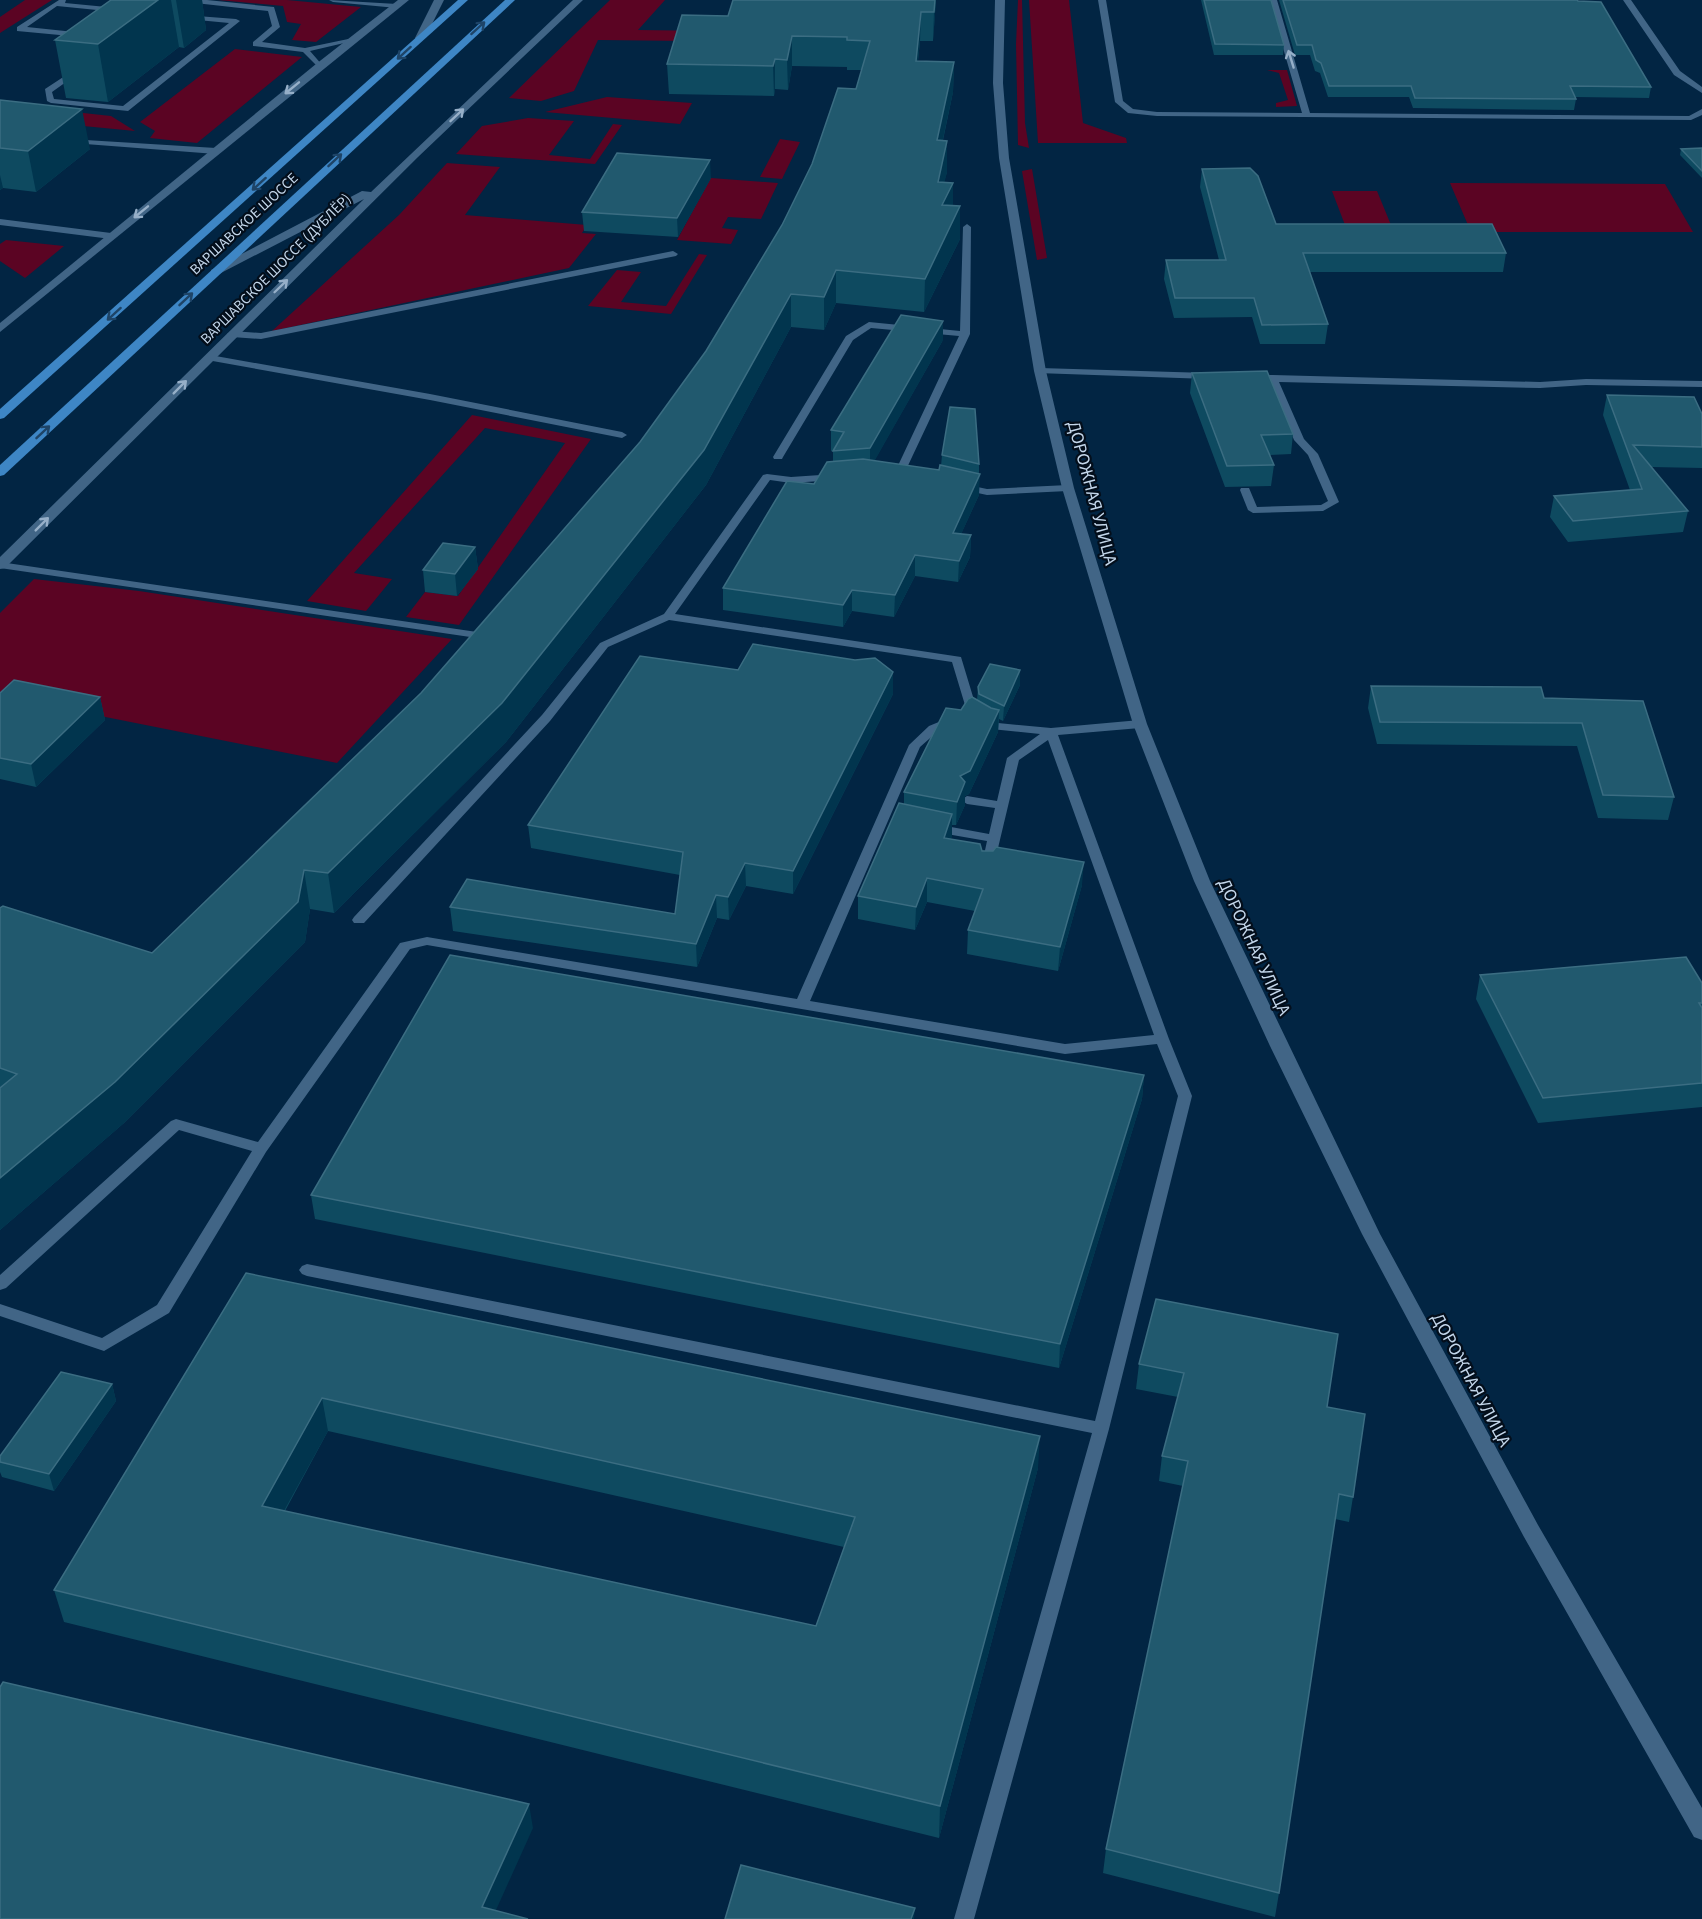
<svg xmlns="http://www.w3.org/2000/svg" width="1702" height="1919" font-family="'Source Sans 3',sans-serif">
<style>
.green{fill:#5b0423}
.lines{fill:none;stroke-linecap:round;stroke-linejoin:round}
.service{fill:#416586;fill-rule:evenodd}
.secondary{fill:#416586;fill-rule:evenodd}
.primary{fill:#3e86c5;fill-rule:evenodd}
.wall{fill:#0e4a60;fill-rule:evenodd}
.shaded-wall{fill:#01354e}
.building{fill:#21596e;stroke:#3b6d82;stroke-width:1.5;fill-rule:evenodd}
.oneway{stroke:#1e4467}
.oneway2{stroke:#96afc8}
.labels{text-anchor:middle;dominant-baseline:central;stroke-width:4.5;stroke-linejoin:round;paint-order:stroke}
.far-street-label{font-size:15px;fill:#c4d7eb;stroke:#030e1b}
.street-label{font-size:18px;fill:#c4d7eb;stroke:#030e1b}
</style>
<rect width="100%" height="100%" fill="#022543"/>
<g class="green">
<polygon points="25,0 52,0 0,33 0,17"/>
<polygon points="218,0 287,0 361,7 316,42 292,40 301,24 287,22 283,6"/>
<polygon points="610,0 665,0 638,30 716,31 688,41 598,40 574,91 541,101 509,98"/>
<polygon points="1018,0 1022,0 1025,123 1029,148 1018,145 1016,44"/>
<polygon points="1029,0 1069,0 1083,123 1126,138 1127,143 1038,143"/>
<polygon points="235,49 302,57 197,143 150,138 155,131 140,122"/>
<polygon points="1267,70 1287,70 1297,106 1276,107 1276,103 1288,100 1279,73"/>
<polygon points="607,97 692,103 680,124 545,112"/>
<polygon points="0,104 111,116 135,131 0,118"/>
<polygon points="528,118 574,121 549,155 590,159 613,124 622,125 595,164 456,154 482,126"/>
<polygon points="780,139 800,142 782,179 760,177"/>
<polygon points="447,163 500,167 465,215 587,225 582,233 596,234 569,268 272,331 399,215"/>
<polygon points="1032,169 1047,258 1037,260 1022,171"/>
<polygon points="711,178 778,183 761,219 728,217 722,228 738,230 731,244 677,240"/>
<polygon points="1450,183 1665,184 1693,232 1471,232"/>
<polygon points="1332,191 1377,191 1391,225 1345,225"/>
<polygon points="6,240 64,246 25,278 0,261 0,244"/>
<polygon points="699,254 707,255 671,314 588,306 617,270 641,272 621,302 666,306"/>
<polygon points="472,415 591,439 459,625 406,617 425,592 458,596 565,443 485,428 354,573 392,579 366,611 307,601"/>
<polygon points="34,579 139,591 452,639 337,763 0,696 0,613"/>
</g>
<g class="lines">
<g class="service">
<polygon points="59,0 66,0 65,3 117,8 121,10 117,12 57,6 27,27 84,33 85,35 81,37 17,31 17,27"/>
<polygon points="182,0 207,0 274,7 280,27 262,42 305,48 353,38 357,40 310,51 323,66 319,68 303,52 253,46 253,42 272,26 268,11 186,2"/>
<polygon points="329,0 397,4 401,6 397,8 333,2"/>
<polygon points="1098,0 1106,0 1123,101 1133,109 1157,112 1302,113 1269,0 1277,0 1310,113 1689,116 1702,109 1702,115 1691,120 1157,116 1128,113 1115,102"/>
<polygon points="1623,0 1631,0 1680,71 1702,87 1702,93 1674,75"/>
<polygon points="184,15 236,19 240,21 128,111 51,103 47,101 45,89 77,68 80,68 80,72 52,92 54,99 123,106 229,23 187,19 184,19"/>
<polygon points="69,139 216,148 220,151 216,154 72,143 69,143"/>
<polygon points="0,219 111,233 115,236 111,239 0,225"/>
<polygon points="967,224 971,227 970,334 904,474 896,474 895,472 959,336 871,328 853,340 783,457 782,459 774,459 773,457 846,336 869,322 960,331 963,227"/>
<polygon points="673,251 678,254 676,256 261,339 232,337 227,334 232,331 261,333"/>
<polygon points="210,355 430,394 622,432 627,435 622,438 430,400 207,360 207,356"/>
<polygon points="1040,368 1208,373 1213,376 1208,379 1037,373 1037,369"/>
<polygon points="1273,375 1540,382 1586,379 1702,381 1702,387 1586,385 1540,388 1279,382 1304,439 1318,454 1339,502 1323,511 1253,513 1248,510 1240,490 1241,488 1249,488 1257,507 1321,505 1328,501 1308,455 1294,440 1270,381 1252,381 1247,378 1252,375"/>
<polygon points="767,474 791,477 835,474 840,477 835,480 791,483 770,480 675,614 961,657 977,710 998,723 1051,728 1140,720 1146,724 1140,728 1058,735 1169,1039 1192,1096 1109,1429 974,1919 954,1919 1092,1433 307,1276 302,1274 299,1270 302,1266 307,1264 1095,1421 1178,1096 1157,1044 1065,1054 427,945 410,949 266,1152 169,1313 104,1351 0,1316 0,1304 102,1338 157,1305 252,1151 179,1130 6,1288 0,1290 0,1275 171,1121 176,1119 258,1142 400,943 427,937 797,999 909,745 929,726 951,717 957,721 955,724 937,732 920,747 810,1001 1065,1044 1154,1035 1048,740 1019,760 993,869 992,872 982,872 981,869 987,841 935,832 929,828 935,824 989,834 995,808 967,804 961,800 967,796 997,801 1007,758 1040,734 991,729 968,715 952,662 669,620 608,647 550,721 364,923 354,923 352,920 354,917 542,715 600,643 664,614 763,475"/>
<polygon points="963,484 987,489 1068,485 1073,488 1068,491 987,495 959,489 959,485"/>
<polygon points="0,562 477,632 483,635 477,638 0,568"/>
</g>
<g class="secondary">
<polygon points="398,0 409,0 0,332 0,323 316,64"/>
<polygon points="434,0 444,0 425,38 417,40 415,38"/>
<polygon points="573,0 583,0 418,157 5,568 0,569 0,557 364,199 219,274 211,274 211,270 362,191 371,192"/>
<polygon points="995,0 1005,0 1003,83 1009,158 1046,371 1074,488 1147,724 1210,881 1380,1234 1538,1525 1702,1808 1702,1840 1694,1837 1524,1537 1362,1234 1270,1046 1194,881 1133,724 1062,488 1034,371 999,158 993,83"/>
</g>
<g class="primary">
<polygon points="458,0 468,0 4,418 0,419 0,409"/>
<polygon points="505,0 515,0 4,475 0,476 0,465"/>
</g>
</g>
<g class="wall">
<polygon points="111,0 202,0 206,30 184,48 179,47 108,102 66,98 55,40"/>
<polygon points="936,0 933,41 920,41 918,61 954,62 953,92 943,140 947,141 947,172 944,182 953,183 953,206 960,206 960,239 924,312 836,303 824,330 791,327 706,485 506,742 334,913 310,909 305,942 124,1123 0,1230 0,908 152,953 421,693 640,442 706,351 782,225 856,89 862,70 847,70 847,67 792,66 788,90 775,89 774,96 669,94 667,64 728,16"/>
<polygon points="1201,0 1271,0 1284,45 1283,55 1214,55"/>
<polygon points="1279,0 1577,0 1651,87 1649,98 1575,97 1576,99 1574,110 1413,108 1409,97 1328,97 1320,73 1315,71 1310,55 1295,55"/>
<polygon points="0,100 90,149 36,192 3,188 0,190"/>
<polygon points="1702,148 1702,178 1680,155 1681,149"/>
<polygon points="1202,169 1276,224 1506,253 1503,272 1310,272 1328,324 1325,344 1260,344 1252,317 1174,318 1164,279 1166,260 1219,260 1200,187"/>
<polygon points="711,178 678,237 584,231 582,212"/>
<polygon points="943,340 874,461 939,470 941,466 942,455 979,464 979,495 961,534 971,535 970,557 958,582 915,576 894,617 852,611 843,627 723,610 723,588 833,461 833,451 831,451 831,430"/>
<polygon points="1192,373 1293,434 1291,454 1270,455 1274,465 1271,486 1225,487 1190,393"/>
<polygon points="1607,395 1702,414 1702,468 1651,467 1688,511 1683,532 1568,542 1550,517 1554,496 1630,490 1603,415"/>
<polygon points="475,547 478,569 457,596 425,592 423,570"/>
<polygon points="738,670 893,672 893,694 793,894 746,886 729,920 717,918 697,967 453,931 450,907 675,914 680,875 531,848 528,825"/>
<polygon points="1020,670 1020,685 1003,721 999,719 998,732 969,794 965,796 965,805 956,825 952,825 951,839 1082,885 1058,971 967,954 968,930 975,911 927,902 915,930 858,919 858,896 904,804 904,792 961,710 977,700 978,687"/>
<polygon points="1371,686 1544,698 1643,701 1674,797 1668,820 1598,818 1577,746 1377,744 1368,708"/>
<polygon points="0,693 100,697 105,720 36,787 0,779"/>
<polygon points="1480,975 1702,983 1702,1107 1538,1123 1476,999"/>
<polygon points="1144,1075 1142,1099 1059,1368 315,1219 311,1195"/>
<path d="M246,1273L1038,1468L939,1838L64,1622L54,1590ZM328,1431L844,1547L816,1626L285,1511Z"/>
<polygon points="1156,1299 1327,1407 1353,1497 1349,1522 1335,1519 1279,1893 1275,1917 1103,1873 1106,1849 1183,1486 1159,1481 1162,1456 1178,1397 1136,1389 1139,1364"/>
<polygon points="112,1384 116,1401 54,1491 2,1477 0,1472 0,1456"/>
</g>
<g class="shaded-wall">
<polygon points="158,0 171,0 179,47 108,102 98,44"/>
<polygon points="176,0 202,0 206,30 184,48"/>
<polygon points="935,0 936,0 933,41 934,12"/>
<polygon points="921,12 920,41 915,90 916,61"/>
<polygon points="792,36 792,66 788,90 787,60"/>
<polygon points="775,59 775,89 774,96 773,66"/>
<polygon points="954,62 953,92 936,171 937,140"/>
<polygon points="82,109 90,149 36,192 28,151"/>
<polygon points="947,141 947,172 937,214 938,182"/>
<polygon points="710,160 711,178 678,237 677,218"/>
<polygon points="0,175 3,188 0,190"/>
<polygon points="953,183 953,215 942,205"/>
<polygon points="960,206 960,239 924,312 925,279"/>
<polygon points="836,270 836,303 824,330 824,297"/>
<polygon points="791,294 791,327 706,485 506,742 334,913 328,873"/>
<polygon points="943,321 943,340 870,469 870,448"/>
<polygon points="980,474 979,495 952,554 953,533"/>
<polygon points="971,535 970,557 958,582 959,561"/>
<polygon points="475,547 478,569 457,596 455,574"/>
<polygon points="915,555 915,576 894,617 895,595"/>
<polygon points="852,590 852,611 843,627 843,605"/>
<polygon points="1020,670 1020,685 1003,721 1004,706"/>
<polygon points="893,672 893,694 793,894 793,871"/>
<polygon points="100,697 105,720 36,787 31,764"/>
<polygon points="999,710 998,732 969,794 965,796 965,805 956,825 957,802 960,776"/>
<polygon points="952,814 952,837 943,861 944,838"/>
<polygon points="1084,862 1082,885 1058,971 1060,947"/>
<polygon points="745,863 746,886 729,920 728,897"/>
<polygon points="304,870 310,909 305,942 124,1123 0,1230 0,1178"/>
<polygon points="927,878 927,902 915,930 916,907"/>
<polygon points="716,895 717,918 697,967 696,944"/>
<polygon points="1144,1075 1142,1099 1059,1368 1060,1344"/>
<polygon points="112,1384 116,1401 54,1491 49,1474"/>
<polygon points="322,1398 328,1431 269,1538 262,1506"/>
<polygon points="1040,1436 1038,1468 939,1838 940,1806"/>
<polygon points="529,1804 533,1828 492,1919 482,1907"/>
<polygon points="915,1908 914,1919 911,1919"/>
</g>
<g class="building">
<polygon points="111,0 158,0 98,44 55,40"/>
<polygon points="733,0 935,0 934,12 921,12 916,61 954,62 937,140 947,141 938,182 953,183 942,205 960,206 925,279 836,270 824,297 791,294 704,450 502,703 328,873 304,870 298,902 115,1082 0,1178 0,1088 17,1074 0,1068 0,908 3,906 152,953 421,693 640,442 706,351 782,225 812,164 838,88 856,89 870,41 847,40 847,37 792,36 787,60 775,59 773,66 667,64 682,15 728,16"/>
<polygon points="1204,0 1271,0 1284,45 1215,44"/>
<polygon points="1283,0 1577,0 1578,1 1601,2 1651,87 1570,86 1576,99 1415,98 1411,86 1329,86 1321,63 1316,60 1312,45 1297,45"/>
<polygon points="0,100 82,109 28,151 0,148"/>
<polygon points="1702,148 1702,171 1681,149"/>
<polygon points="617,153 710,160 677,218 582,212"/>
<polygon points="1250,168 1258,176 1276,224 1492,224 1506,253 1303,253 1328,324 1262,325 1254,298 1175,298 1166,260 1226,260 1202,169"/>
<polygon points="901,315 943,321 870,448 833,451 844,432 831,430"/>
<polygon points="1267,371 1293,434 1261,435 1274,465 1227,466 1192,373"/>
<polygon points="1607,395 1694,397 1702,414 1702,447 1633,445 1688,511 1573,521 1554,496 1642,489"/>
<polygon points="950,407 975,409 979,464 942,455"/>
<polygon points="863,459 939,470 940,465 980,474 953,533 971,535 959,561 915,555 895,595 852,590 843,605 723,588 787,481 814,484 827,462"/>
<polygon points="443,543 475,547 455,574 423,570"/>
<polygon points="753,644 855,660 875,658 893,672 793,871 745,863 728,897 716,895 696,944 450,907 467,879 675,914 683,852 528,825 640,656 738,670"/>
<polygon points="990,664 1020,670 1004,706 979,694 978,687"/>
<polygon points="14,680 100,697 31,764 0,758 0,693"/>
<polygon points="1371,686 1541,687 1544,698 1643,701 1674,797 1603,795 1582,723 1380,722"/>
<polygon points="972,697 991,708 999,710 970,771 960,776 965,782 957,802 904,792 946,708 961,710 968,699"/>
<polygon points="899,803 952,814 944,838 980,844 982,851 993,851 996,847 1084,862 1060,947 968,930 983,889 927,878 916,907 858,896"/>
<polygon points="450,955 1144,1075 1060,1344 311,1195"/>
<polygon points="1686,957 1702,983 1702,1003 1699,1003 1702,1008 1702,1083 1543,1098 1480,975"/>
<path d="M246,1273L1040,1436L940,1806L54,1590ZM322,1398L855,1517L816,1626L262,1506Z"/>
<polygon points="1156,1299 1338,1334 1327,1407 1365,1414 1353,1497 1339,1494 1279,1893 1106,1849 1188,1461 1162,1456 1184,1373 1139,1364"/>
<polygon points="61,1372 112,1384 49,1474 0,1462 0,1456"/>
<polygon points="3,1682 529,1804 482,1907 528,1919 0,1919 0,1687"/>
<polygon points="741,1865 915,1908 911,1919 725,1919"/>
</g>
<defs><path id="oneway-shaft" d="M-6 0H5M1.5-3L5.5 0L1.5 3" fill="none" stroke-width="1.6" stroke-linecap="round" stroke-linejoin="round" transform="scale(1.5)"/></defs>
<g class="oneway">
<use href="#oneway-shaft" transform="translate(478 28) rotate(-42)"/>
<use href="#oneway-shaft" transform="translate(404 53) rotate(138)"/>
<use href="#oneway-shaft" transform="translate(335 160) rotate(-43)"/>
<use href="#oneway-shaft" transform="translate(259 184) rotate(138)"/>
<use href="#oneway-shaft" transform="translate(186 299) rotate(-43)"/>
<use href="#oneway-shaft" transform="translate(114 314) rotate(138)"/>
<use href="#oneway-shaft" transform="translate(43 432) rotate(-43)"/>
</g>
<g class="oneway2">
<use href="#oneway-shaft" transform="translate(1291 59) rotate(-107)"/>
<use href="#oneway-shaft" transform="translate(292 88) rotate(141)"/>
<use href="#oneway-shaft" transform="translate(457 115) rotate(-43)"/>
<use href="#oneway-shaft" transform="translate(141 212) rotate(141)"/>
<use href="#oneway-shaft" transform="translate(281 286) rotate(-44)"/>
<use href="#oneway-shaft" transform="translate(180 387) rotate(-45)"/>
<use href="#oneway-shaft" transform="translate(42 524) rotate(-45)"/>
</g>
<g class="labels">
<g class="far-street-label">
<text transform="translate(244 224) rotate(-43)">ВАРШАВСКОЕ ШОССЕ</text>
<text transform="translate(276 269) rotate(-45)">ВАРШАВСКОЕ ШОССЕ (ДУБЛЁР)</text>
</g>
<g class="street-label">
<text transform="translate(1092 493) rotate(75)">ДОРОЖНАЯ УЛИЦА</text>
<text transform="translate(1254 947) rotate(65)">ДОРОЖНАЯ УЛИЦА</text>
<text transform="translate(1471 1380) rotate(62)">ДОРОЖНАЯ УЛИЦА</text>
</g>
</g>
</svg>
